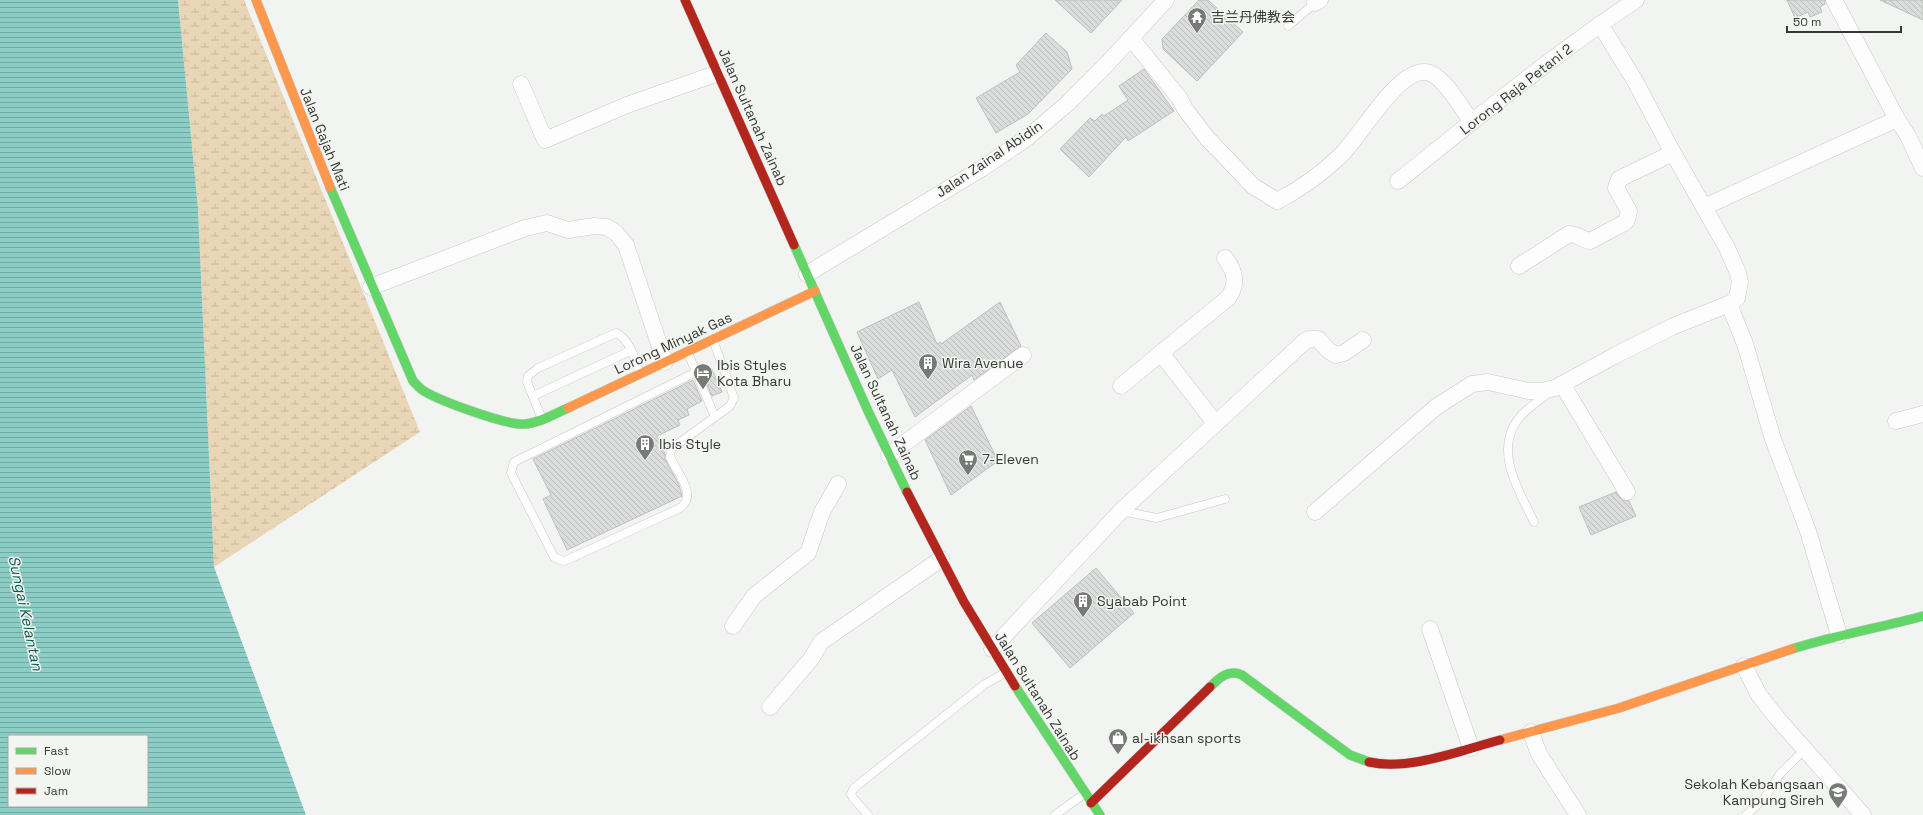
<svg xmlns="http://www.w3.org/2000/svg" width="1923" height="815" font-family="'Space Grotesk','Noto Sans SC',sans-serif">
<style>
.wetland{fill:url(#wetland-marsh)}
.water{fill:url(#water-rules);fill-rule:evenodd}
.building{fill:url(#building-back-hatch);stroke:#bec0be}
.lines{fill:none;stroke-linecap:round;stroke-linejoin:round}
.lane-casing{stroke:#c8c9c7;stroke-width:9}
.street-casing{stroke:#c8c9c7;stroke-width:17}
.fast-casing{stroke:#c8c9c7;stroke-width:10}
.slow-casing{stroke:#c8c9c7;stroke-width:10}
.jam-casing{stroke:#c8c9c7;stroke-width:10}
.lane{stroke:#fdfdfd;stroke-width:8}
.street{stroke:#fdfdfd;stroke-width:16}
.fast{stroke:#63d668;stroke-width:9}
.slow{stroke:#ff974d;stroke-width:9}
.jam{stroke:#b3261e;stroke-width:9}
.labels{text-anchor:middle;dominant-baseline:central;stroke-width:3;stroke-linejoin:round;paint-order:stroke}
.poi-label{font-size:14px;fill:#373836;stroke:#f2f5f0;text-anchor:start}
.street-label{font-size:14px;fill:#373836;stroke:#f2f5f0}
.water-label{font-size:15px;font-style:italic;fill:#0b5c56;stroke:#f2f5f0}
</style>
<defs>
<pattern id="wetland-marsh" width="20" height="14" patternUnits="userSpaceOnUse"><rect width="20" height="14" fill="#e8d6b6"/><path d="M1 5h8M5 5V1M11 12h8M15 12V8" fill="none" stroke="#c8b89d"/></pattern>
<pattern id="water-rules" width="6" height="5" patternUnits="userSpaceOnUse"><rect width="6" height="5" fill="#8ccec6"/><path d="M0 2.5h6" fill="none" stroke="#73a8a2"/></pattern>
<pattern id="building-back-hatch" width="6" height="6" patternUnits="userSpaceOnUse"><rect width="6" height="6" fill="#dbdddc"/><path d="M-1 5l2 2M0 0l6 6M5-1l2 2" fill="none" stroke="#bdbebd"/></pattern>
</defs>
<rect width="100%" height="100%" fill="#f2f4f1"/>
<polygon class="wetland" points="178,0 244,0 420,432 214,567 198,209"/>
<path class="water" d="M0,0H178L198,209L214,567L306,815H0ZM9,736H147V806H9Z"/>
<g class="building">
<polygon points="1055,0 1122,0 1091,33"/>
<polygon points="1199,0 1208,0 1243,32 1197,81 1163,49 1162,39"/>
<polygon points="1787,0 1825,0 1825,4 1820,7 1822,12 1810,17 1808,12 1795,18"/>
<polygon points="1880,0 1923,0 1923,20"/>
<polygon points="1046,33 1067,52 1072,69 1028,114 996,133 976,98 1020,72 1016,65"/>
<polygon points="1144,69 1174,111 1128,141 1126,137 1089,177 1060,149 1090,118 1095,121 1102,114 1104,116 1128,100 1119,86"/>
<polygon points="919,302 937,344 940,342 941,344 1000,302 1021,346 974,380 972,375 915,417 892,370 878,379 857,332"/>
<polygon points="712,369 722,392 712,396 702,373"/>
<polygon points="693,380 702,401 687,409 689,415 678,420 680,425 657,436 665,454 665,459 679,485 682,496 567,550 543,499 551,495 533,459"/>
<polygon points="971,406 998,461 951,495 925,440"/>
<polygon points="1616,492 1622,500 1629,501 1636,516 1591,535 1579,507"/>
<polygon points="1096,568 1134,613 1070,668 1032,623"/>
</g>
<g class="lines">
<defs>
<g id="lane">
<polyline points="1288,26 1315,3 1314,1"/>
<polyline points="688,353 715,417"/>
<path d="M696,372L514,462L511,473L554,557L563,561L567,560L680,508C699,495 675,470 670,457L671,449L730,406L734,398L713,340"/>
<polyline points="533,396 630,351"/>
<path d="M542,419L527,382L528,376L538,368L616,333C630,339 635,360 640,373"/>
<polyline points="1121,511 1157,518 1225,499"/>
<path d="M1534,522C1519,491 1493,450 1519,418C1527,408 1540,400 1550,392"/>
<polyline points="868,815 853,798 851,794 854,788 985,684 1005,673"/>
<polyline points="1055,815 1084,794"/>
<polyline points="1746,815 1764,799 1779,775 1805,749"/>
</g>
<g id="street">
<polyline points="1834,0 1897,119 1908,136 1923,168"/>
<polyline points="1315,3 1320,0"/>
<path d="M1131,38L1180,99L1185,109L1207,138L1253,186L1277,201C1299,190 1321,174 1339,157C1359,140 1399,63 1430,73C1445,78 1462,109 1472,122"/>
<polyline points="521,84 545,140 627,105 718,73"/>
<path d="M1398,181C1476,119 1553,55 1636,0"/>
<polyline points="1704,207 1897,119"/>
<path d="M1519,266L1569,234C1578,234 1582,240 1590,241L1624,223L1627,220L1629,211L1616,188L1619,179L1673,153"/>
<polyline points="807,274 981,169 1027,138 1068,103 1104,67 1166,0"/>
<polyline points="371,287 525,228 547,223 568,230 594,226 607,227 616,233 626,245 665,362"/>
<polyline points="1729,304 1745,344 1773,439 1808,531 1839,635"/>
<polyline points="1562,384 1627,492"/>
<polyline points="1121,386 1161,353"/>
<polyline points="1896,421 1923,414"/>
<path d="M1215,423L1161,353L1228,298C1238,284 1236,272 1225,258"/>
<polyline points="889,455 1023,355"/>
<polyline points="1315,512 1436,407 1472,384 1488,382 1529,391 1542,391 1555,388 1614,356 1674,326 1729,304 1737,298 1740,282 1738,273 1727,248 1673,153 1635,81 1600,24"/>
<polyline points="733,626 754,596 808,553 822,512 838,484"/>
<polyline points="1430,629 1471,748"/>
<polyline points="992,649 1121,511 1305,341 1309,339 1318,339 1329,351 1336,355 1344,353 1363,340"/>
<polyline points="1744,666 1759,695 1777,718 1863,815"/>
<polyline points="770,707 811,659 821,642 941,559"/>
<polyline points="1531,732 1539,754 1578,815"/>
</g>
<g id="fast">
<path d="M330,187L413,381C416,384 420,389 424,391C440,401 508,426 525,424C540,423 554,414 568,408"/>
<polyline points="794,245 868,411 907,492"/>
<path d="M1792,649C1835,635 1879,628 1923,616"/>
<polyline points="1015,686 1100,815"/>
<path d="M1210,687C1219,678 1228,669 1242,675L1350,755L1369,762"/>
</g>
<g id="slow">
<polyline points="256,0 330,187"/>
<polyline points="568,408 815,291"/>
<polyline points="1500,740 1619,708 1792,649"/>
</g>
<g id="jam">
<polyline points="685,0 794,245"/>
<polyline points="907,492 964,602 1015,686"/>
<path d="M1369,762C1410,771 1461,750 1500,740"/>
<polyline points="1091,803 1210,687"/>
</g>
</defs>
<use href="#lane" class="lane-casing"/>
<use href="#street" class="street-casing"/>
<use href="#fast" class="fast-casing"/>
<use href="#slow" class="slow-casing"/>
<use href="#jam" class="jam-casing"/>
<use href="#lane" class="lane"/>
<use href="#street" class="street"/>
<use href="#fast" class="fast"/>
<use href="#slow" class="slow"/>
<use href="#jam" class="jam"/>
</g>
<defs>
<symbol id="temple-pin" viewBox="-11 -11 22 30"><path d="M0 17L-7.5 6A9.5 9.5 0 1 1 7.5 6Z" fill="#787a77" stroke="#f2f5f0"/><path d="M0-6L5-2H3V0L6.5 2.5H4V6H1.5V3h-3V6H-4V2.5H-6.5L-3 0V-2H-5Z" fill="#fff"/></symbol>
<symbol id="building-pin" viewBox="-11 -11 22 30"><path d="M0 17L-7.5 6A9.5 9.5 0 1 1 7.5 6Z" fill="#787a77" stroke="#f2f5f0"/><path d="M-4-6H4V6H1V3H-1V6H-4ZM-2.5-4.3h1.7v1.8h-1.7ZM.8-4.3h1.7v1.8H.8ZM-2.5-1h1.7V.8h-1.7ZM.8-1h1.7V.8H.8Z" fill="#fff"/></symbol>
<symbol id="hotel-pin" viewBox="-11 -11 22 30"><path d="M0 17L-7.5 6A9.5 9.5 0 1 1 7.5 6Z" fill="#787a77" stroke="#f2f5f0"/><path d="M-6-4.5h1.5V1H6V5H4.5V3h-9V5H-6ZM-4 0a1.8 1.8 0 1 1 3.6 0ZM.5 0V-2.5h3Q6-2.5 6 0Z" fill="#fff"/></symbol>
<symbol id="supermarket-pin" viewBox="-11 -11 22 30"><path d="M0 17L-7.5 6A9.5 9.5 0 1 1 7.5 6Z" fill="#787a77" stroke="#f2f5f0"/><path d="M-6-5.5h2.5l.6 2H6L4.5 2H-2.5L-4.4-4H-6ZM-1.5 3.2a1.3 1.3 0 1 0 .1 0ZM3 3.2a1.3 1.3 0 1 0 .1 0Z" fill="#fff"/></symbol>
<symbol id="shop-pin" viewBox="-11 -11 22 30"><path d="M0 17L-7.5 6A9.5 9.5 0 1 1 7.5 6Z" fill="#787a77" stroke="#f2f5f0"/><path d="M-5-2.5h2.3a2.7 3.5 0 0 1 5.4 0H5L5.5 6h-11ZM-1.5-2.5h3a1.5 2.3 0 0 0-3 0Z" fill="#fff"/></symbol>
<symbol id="school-pin" viewBox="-11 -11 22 30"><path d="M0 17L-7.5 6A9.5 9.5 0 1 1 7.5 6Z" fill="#787a77" stroke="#f2f5f0"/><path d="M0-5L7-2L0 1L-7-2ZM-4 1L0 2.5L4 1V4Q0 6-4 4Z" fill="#fff"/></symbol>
</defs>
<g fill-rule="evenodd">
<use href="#temple-pin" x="1186" y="6" width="22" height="30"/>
<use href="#building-pin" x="917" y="352" width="22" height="30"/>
<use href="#hotel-pin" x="692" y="362" width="22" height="30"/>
<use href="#building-pin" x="634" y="433" width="22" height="30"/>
<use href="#supermarket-pin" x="957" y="448" width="22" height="30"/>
<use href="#building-pin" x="1072" y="590" width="22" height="30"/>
<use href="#shop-pin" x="1107" y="727" width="22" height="30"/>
<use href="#school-pin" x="1827" y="781" width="22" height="30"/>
</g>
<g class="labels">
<g class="poi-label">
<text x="1211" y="17">吉兰丹佛教会</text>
<text x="942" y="363">Wira Avenue</text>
<text x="717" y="365">Ibis Styles<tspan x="717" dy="16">Kota Bharu</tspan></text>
<text x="659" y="444">Ibis Style</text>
<text x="982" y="459">7-Eleven</text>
<text x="1097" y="601">Syabab Point</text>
<text x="1132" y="738">al-ikhsan sports</text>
<text x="1824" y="784" text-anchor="end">Sekolah Kebangsaan<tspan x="1824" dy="16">Kampung Sireh</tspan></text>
</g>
<g class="street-label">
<text transform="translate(1516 89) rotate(-38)">Lorong Raja Petani 2</text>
<text transform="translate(753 117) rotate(66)">Jalan Sultanah Zainab</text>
<text transform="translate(325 139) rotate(68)">Jalan Gajah Mati</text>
<text transform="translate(989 159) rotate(-34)">Jalan Zainal Abidin</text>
<text transform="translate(673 343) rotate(-25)">Lorong Minyak Gas</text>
<text transform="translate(886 412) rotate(65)">Jalan Sultanah Zainab</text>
<text transform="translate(1038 696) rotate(58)">Jalan Sultanah Zainab</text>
</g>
<g class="water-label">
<text transform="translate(26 613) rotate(78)">Sungai Kelantan</text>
</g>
</g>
<rect x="8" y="735" width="140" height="72" fill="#f2f5f0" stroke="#a7a9a6"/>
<rect x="16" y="748" width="20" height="6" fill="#63d668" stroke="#a7a9a6"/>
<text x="44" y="755" font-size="12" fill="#373836">Fast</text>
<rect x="16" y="768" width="20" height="6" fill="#ff974d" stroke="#a7a9a6"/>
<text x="44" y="775" font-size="12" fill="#373836">Slow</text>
<rect x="16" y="788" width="20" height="6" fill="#b3261e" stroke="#a7a9a6"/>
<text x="44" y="795" font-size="12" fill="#373836">Jam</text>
<path d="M1787 26v6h114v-6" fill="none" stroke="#373836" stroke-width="2"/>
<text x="1793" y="26" font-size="12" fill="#373836" stroke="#f2f5f0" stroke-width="3" paint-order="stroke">50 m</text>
</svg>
